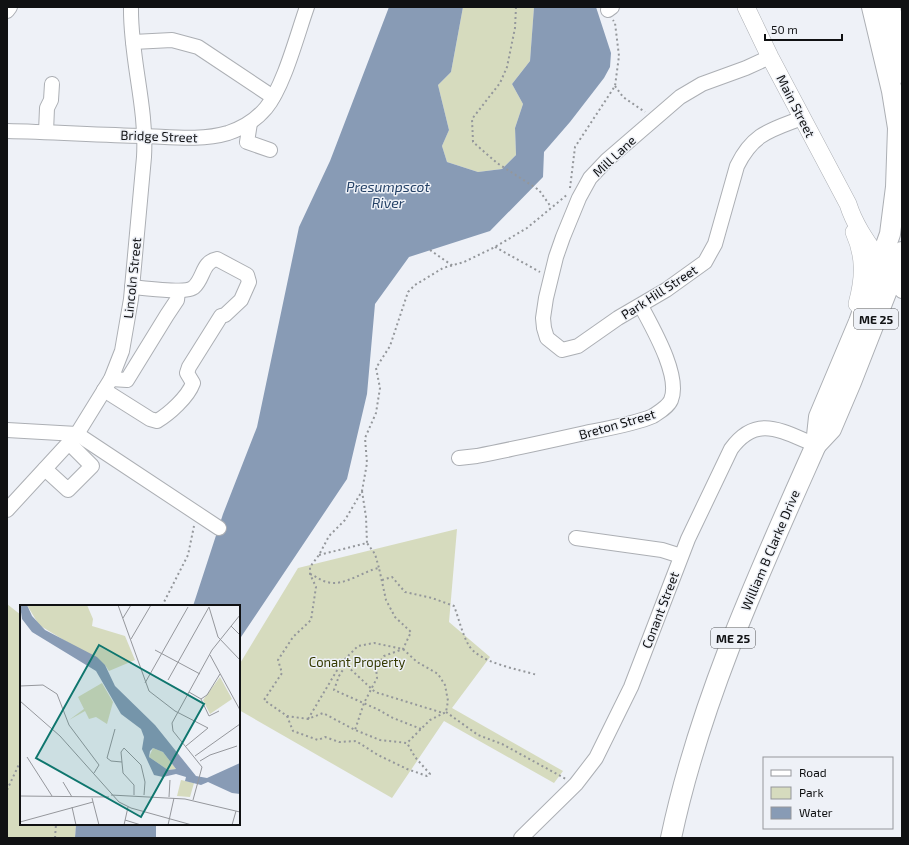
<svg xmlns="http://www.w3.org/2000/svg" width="909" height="845" font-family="'Exo 2',sans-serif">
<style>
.green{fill:#d6dbbe}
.water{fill:#889bb5}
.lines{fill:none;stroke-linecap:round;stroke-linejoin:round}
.minor-casing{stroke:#acafb4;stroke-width:16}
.major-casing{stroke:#acafb4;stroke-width:18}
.highway-casing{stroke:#acafb4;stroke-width:22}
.path{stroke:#94979b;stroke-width:2;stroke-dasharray:2 3;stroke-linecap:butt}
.minor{stroke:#fff;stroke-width:14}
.major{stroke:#fff;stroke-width:17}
.highway{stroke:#fff;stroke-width:20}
.labels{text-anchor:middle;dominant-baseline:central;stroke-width:3;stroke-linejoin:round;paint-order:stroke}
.shield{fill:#eef1f7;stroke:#535457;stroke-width:1}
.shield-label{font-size:12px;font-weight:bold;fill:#101113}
.street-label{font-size:13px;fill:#101113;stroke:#eef1f7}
.park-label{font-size:13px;fill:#343901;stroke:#eef1f7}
.water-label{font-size:14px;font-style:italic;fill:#244166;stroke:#eef1f7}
.inset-road{fill:none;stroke:#95979c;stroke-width:1}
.view{fill:#0f766e;fill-opacity:0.15;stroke:#0f766e;stroke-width:2}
.inset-edge{fill:none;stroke:#101113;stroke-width:2}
</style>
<rect width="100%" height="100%" fill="#eef1f7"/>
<g class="green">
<polygon points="463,7 534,7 530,61 512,84 523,104 515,128 516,155 502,169 478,172 447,162 442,146 449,130 438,85 451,72"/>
<polygon points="457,529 449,622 490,657 452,708 563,771 554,783 444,721 392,798 239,710 239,665 298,568"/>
<polygon points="7,604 21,615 21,824 76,824 75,838 7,838"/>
</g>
<g class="water">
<polygon points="389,7 463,7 451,72 438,85 449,130 442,146 447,162 478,172 502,169 516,155 515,128 523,104 512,84 530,61 534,7 596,7 611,53 610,67 604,78 570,122 544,152 543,177 490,231 409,257 375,304 367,394 347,479 239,640 239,606 193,606 223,514 257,427 299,227 330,161"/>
<polygon points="76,824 156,824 156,838 75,838"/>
</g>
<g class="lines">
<defs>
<g id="minor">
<polyline points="608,10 612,7"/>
<polyline points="7,11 10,7"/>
<polyline points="133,42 172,40 198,47 273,97"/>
<path d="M770,57L746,68L702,84L680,97L607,160L590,178L579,198L563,237L556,257L546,298L543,318L544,328L547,338L562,350L578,346L618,318L666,290L705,262L715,244L737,166C753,133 771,130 802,118"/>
<polyline points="250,123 247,142 270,150"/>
<path d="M7,131C53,132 98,135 144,136C172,137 201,141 228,133C243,128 256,120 266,108C284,86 297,35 307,7"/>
<polyline points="46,132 47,108 51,100 52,84"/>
<polyline points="888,272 902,291"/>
<polyline points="111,379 127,380 167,315 177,300 178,291"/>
<path d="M104,390L150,419L157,421C169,414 188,397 193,383L187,373L189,367L221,316L225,315L241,300L249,282L247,275L217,259C202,262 204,278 194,287C187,294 143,288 132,287"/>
<polyline points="7,430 77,434"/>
<polyline points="77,434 219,528"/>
<path d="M459,458L477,456C513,449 549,441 585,433C605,429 635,424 653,416C659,412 668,407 671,400C681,376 652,327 641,306"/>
<polyline points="45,469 68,490 92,466 69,443"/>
<path d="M7,510L77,434L111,379L122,351L131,299L144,157C147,106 130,57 131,7"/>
<polyline points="576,538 662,550 681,556"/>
<path d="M521,838L576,784L596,758L631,687L688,539L731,449C757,413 783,432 816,445"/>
</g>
<g id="major">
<path d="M746,7L770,57L848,204C855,226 867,242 881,262"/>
<path d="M854,232C865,257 864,278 857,304"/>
</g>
<g id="highway">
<polyline points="890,7 902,73"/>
<polyline points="816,445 831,429 851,382 902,252"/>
<path d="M671,838C700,701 759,573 816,445L819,417L859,322L885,248L890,234L896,187L898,128L892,91L872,7"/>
</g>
</defs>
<use href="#minor" class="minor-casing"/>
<use href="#major" class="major-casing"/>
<use href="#highway" class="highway-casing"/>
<g class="path">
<polyline points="516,7 515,28 507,67 500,83 472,119 473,142 497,163 539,190 551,207"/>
<polyline points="615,86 623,97 645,112"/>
<polyline points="570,188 575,147 615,86 619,56 615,23 613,20"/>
<polyline points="495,247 540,272"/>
<polyline points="430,250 453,266"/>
<polyline points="362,491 366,517 367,543"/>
<polyline points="319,555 367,543 375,554 379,568"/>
<path d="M310,574C316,576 321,581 327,582C344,587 363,571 379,568L386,600L395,617L411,632L403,649L384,656L376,667L377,678L364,703L355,730"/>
<path d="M382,580L392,577L405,592L432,598L454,606C459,619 462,633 468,644C478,663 518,669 537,675"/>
<polyline points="162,606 188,555 194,526"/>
<polyline points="446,712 478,735 502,744 566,779"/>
<polyline points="287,716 293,731 318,740 325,737 339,742 356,741 378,755 407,769 427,776 430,774 415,757 407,743"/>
<polyline points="308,719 342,662 358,646 374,643 403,649 417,662 438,674 445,685 448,701 446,712 430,720 407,743 380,740 355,730 323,713 308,719 287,716 264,700 282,673 278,660 293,637 311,620 316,587 310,574 310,567 319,555 329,536 345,520 362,491 367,463 365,438 376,413 380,388 376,368 390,346 408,292 415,285 443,268 464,262 495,247 527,228 568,194"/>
<polyline points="421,729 393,718 377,709 334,690 339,676 346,665 375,692 443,713"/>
<polyline points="7,790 21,760"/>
<polyline points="55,838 56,824"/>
</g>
<use href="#minor" class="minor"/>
<use href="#major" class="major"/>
<use href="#highway" class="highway"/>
</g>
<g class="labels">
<g class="shield">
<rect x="854" y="309" width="44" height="20" rx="3"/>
<rect x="711" y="628" width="44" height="20" rx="3"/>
</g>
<g class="shield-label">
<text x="876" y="319">ME 25</text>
<text x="733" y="638">ME 25</text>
</g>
<g class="street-label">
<text transform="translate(796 106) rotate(63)">Main Street</text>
<text transform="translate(159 136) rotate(2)">Bridge Street</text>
<text transform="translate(614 156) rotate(-43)">Mill Lane</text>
<text transform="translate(132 278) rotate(-84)">Lincoln Street</text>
<text transform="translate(659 292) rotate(-33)">Park Hill Street</text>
<text transform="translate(617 424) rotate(-16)">Breton Street</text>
<text transform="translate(770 550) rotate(-67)">William B Clarke Drive</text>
<text transform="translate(660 610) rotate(-69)">Conant Street</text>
</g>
<g class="park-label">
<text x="357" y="662">Conant Property</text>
</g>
<g class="water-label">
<text x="388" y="186">Presumpscot<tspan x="388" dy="16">River</tspan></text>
</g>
</g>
<g transform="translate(20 605)">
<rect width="220" height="220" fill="#eef1f7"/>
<path d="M7,0H67L73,14L72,21L105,31L115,55L89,66L85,60L19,20ZM200,72L212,94L190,109L183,95ZM82,78L93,97L87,119L76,112L69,114L65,106L49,115L64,104L58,92ZM133,143L143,147L156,164L148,165L129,152ZM161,175L174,178L170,192L157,191Z" fill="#d6dbbe"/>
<path d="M0,0H7L12,11L25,25L77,52L85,60L95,81L135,120L176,171L187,173L220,158V189L212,188L188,177L181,180L165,176L166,172L156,169L143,172L134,170L122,144L124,132L121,124L101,109L76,66L12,27L2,14ZM133,143L143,147L156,164L148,165L129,152L130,146Z" fill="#889bb5" fill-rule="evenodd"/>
<path class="inset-road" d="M98,0L129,86L155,106L188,123L166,141M189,2L198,32L220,55M103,13L111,0M211,21L220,30M111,34L131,0M135,45L180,69M190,50L220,105M148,75L189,2M125,78L168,2M0,81L23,80L37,89L49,120L79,160L74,168M169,87L181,94L189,111L199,106M181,94L187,90L200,69M0,96L40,131L99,197L111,203L172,220M95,124L87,153L91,156L102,157M175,151L220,119M7,152L32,191M180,156L190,150L217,141M43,177L52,192M91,190L165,194L220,207M114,190V180L103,168L101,147L104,143L121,160L125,177L124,190M0,191L89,192M149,192L150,175M72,193L79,220M173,195L182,162L153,126L152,118L192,45L220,10M52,202L56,220M105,215L121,220M0,217L73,197M104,220L108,202M148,220L154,193M212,220L216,206"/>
<path class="view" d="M79,40L184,99L121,212L16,153Z"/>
<rect width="220" height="220" class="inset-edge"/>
</g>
<rect width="909" height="845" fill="none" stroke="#101113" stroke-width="16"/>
<rect x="763" y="757" width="130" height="72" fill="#eef1f7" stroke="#95979c"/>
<rect x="771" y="770" width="20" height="6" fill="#ffffff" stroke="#95979c"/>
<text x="799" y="777" font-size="12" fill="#101113">Road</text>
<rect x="771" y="787" width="20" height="12" fill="#d6dbbe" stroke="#95979c"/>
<text x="799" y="797" font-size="12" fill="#101113">Park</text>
<rect x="771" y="807" width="20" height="12" fill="#889bb5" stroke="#95979c"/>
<text x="799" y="817" font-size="12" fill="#101113">Water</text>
<path d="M765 34v6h77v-6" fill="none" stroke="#101113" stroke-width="2"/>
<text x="771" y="34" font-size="12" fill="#101113" stroke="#eef1f7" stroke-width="3" paint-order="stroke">50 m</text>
</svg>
